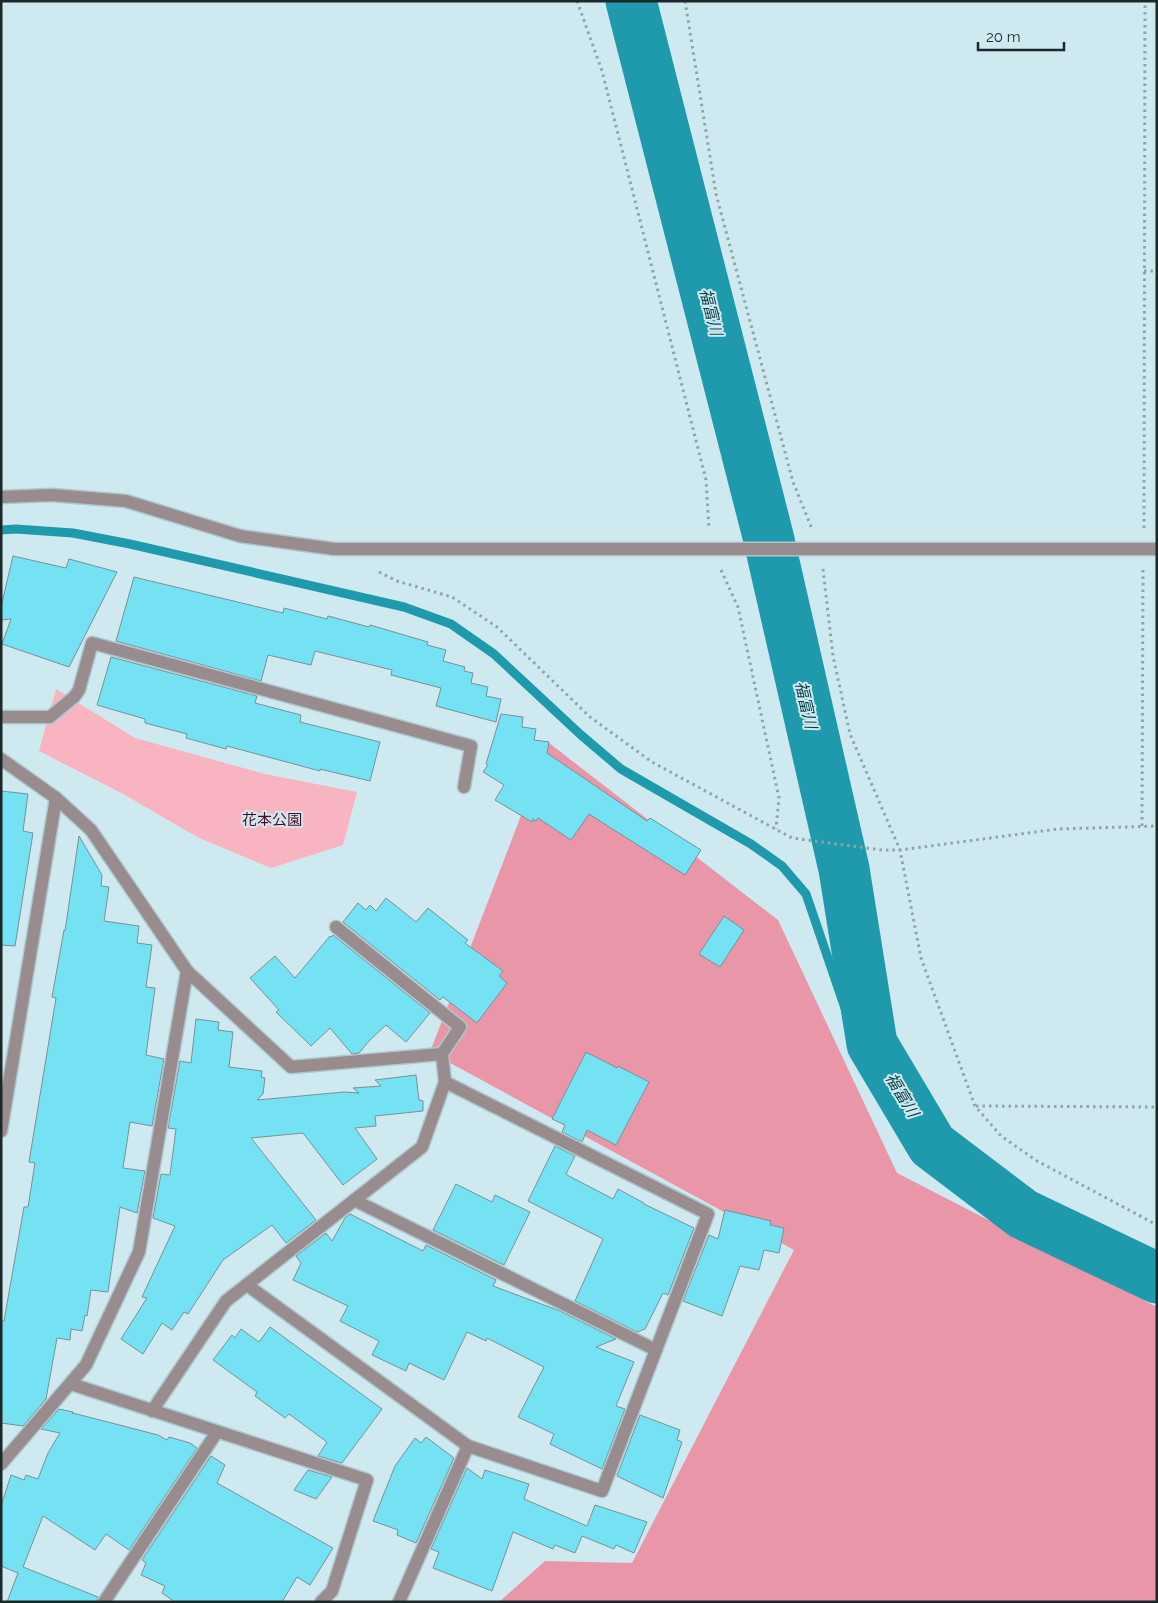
<svg xmlns="http://www.w3.org/2000/svg" width="1158" height="1603" font-family="Raleway,'Noto Sans JP',sans-serif">
<style>
.green{fill:#f9b4c2}
.forest{fill:#ea96a9}
.lines{fill:none;stroke-linecap:round;stroke-linejoin:round}
.stream{stroke:#1e9aac;stroke-width:9}
.river{stroke:#1e9aac;stroke-width:51}
.building{fill:#75e2f4;stroke:#779196}
.minor-casing{stroke:#aec7cc;stroke-width:15}
.path{stroke:#8ea4a8;stroke-width:3;stroke-dasharray:2.5 4;stroke-linecap:butt}
.minor{stroke:#988c8e;stroke-width:12}
.labels{text-anchor:middle;dominant-baseline:central;stroke-width:4;stroke-linejoin:round;paint-order:stroke}
.park-label{font-size:15px;fill:#520723;stroke:#ceeaf0}
.water-label{font-size:16px;font-style:italic;fill:#0a3f46;stroke:#ceeaf0}
</style>
<rect width="100%" height="100%" fill="#ceeaf0"/>
<polygon class="green" points="56,689 135,738 265,774 357,792 343,845 271,868 197,837 125,795 39,751"/>
<polygon class="forest" points="549,743 778,920 897,1173 1157,1307 1157,1602 499,1602 545,1561 632,1563 794,1250 430,1052"/>
<g class="lines">
<polyline class="stream" points="1,530 16,529 73,533 130,544 404,607 451,624 494,654 581,735 621,769 751,844 782,866 806,894 846,1011 872,1044"/>
<polyline class="river" points="631,1 768,536 844,869 872,1044 932,1145 1023,1214 1157,1278"/>
</g>
<g class="building">
<polygon points="13,556 66,568 69,559 117,572 69,667 2,644 11,619 1,620 1,607"/>
<polygon points="134,577 283,613 284,608 327,619 328,616 369,627 370,625 428,642 427,645 446,650 443,661 465,667 464,671 473,673 471,683 488,687 486,696 501,699 496,722 436,706 441,688 391,675 392,670 315,651 311,665 268,655 261,681 116,641"/>
<polygon points="111,657 257,696 255,703 301,715 300,722 380,742 370,781 320,769 320,771 227,746 226,749 186,738 187,734 145,723 145,719 97,705"/>
<polygon points="501,714 523,717 522,727 536,729 534,740 549,742 547,753 647,821 650,818 701,850 685,875 589,814 571,840 538,818 536,821 533,819 532,822 495,800 504,785 483,772 488,765 486,764"/>
<polygon points="1,791 28,794 23,831 33,833 15,946 1,945"/>
<polygon points="79,836 102,875 101,886 109,887 104,921 139,926 137,943 152,945 146,987 155,988 146,1055 164,1059 152,1126 130,1122 123,1168 145,1171 137,1213 120,1207 108,1292 91,1290 87,1316 85,1315 82,1331 71,1329 70,1340 57,1338 46,1399 23,1426 1,1423 1,1321 4,1321 24,1207 28,1207 35,1163 29,1162 56,998 52,997 64,930 65,931"/>
<polygon points="386,898 416,922 428,908 468,940 465,943 503,971 499,976 507,983 477,1023 443,997 440,1000 343,922 358,903 366,910 370,905 376,911"/>
<polygon points="724,916 744,930 720,967 699,954"/>
<polygon points="333,935 430,1013 406,1042 386,1025 370,1040 359,1053 352,1054 330,1028 311,1046 276,1012 279,1010 250,978 275,956 295,978 330,936 331,937"/>
<polygon points="196,1019 219,1022 218,1030 233,1032 229,1067 262,1071 261,1077 265,1078 263,1094 257,1100 344,1092 359,1093 353,1088 381,1086 375,1080 416,1075 419,1100 423,1101 423,1111 375,1116 376,1126 355,1128 377,1159 343,1185 303,1133 251,1138 316,1220 286,1243 272,1225 223,1260 188,1314 184,1312 172,1330 162,1323 143,1354 121,1339 147,1298 142,1297 175,1226 153,1218 161,1174 170,1175 176,1129 168,1128 180,1061 191,1063"/>
<polygon points="586,1052 617,1068 618,1066 649,1082 616,1145 587,1130 582,1142 562,1132 565,1125 552,1119"/>
<polygon points="555,1146 575,1156 566,1174 569,1176 613,1199 618,1189 644,1203 644,1204 694,1228 668,1295 663,1293 645,1329 637,1332 575,1301 603,1239 528,1201"/>
<polygon points="456,1184 492,1202 495,1195 530,1212 504,1265 433,1230"/>
<polygon points="725,1210 771,1221 770,1225 784,1228 779,1253 764,1250 759,1270 740,1266 722,1316 683,1301 709,1235 718,1239"/>
<polygon points="350,1214 423,1251 426,1245 496,1280 493,1286 560,1311 616,1339 596,1347 634,1362 616,1406 625,1409 602,1469 550,1444 554,1434 518,1417 544,1367 487,1338 486,1341 467,1332 444,1380 409,1363 406,1371 372,1355 379,1341 340,1321 348,1306 293,1280 301,1263 296,1256 326,1233 332,1241 345,1218"/>
<polygon points="270,1327 382,1409 342,1463 318,1456 327,1442 289,1414 285,1418 255,1396 257,1392 213,1360 232,1335 235,1338 241,1329 259,1342"/>
<polygon points="59,1409 73,1412 72,1414 73,1413 158,1435 167,1440 169,1437 190,1443 197,1448 129,1550 106,1534 95,1550 43,1516 23,1567 98,1597 96,1602 7,1602 18,1573 1,1566 1,1506 11,1475 24,1480 26,1475 38,1479 48,1453 60,1433 41,1429"/>
<polygon points="640,1415 680,1430 677,1440 682,1442 663,1498 617,1476"/>
<polygon points="426,1437 454,1458 416,1543 397,1535 398,1530 373,1521 395,1466 415,1438 421,1443"/>
<polygon points="211,1456 225,1465 217,1483 333,1548 310,1585 297,1577 282,1602 175,1602 162,1593 165,1586 141,1575 146,1563 142,1560"/>
<polygon points="467,1468 482,1479 485,1470 529,1484 524,1499 587,1526 595,1505 647,1522 634,1553 616,1545 614,1549 582,1536 575,1553 555,1545 553,1549 513,1532 492,1591 433,1568 439,1552 431,1549"/>
<polygon points="308,1470 332,1477 316,1499 294,1490"/>
</g>
<g class="lines">
<defs>
<g id="minor">
<polyline points="1,497 52,495 126,501 240,536 334,549 1157,549"/>
<polyline points="1,717 50,717 74,697 79,690 92,643 471,746 464,787"/>
<polyline points="1,759 56,798 91,830 187,971 291,1067 442,1054"/>
<polyline points="1,1131 56,798"/>
<polyline points="354,1200 656,1350"/>
<polyline points="247,1285 468,1446 602,1491 708,1214 445,1082"/>
<polyline points="71,1384 367,1480 332,1591 321,1602"/>
<polyline points="152,1411 226,1301 422,1147 445,1082 442,1054 460,1027 336,927"/>
<polyline points="1,1464 86,1365 139,1252 187,971"/>
<polyline points="104,1602 217,1432"/>
<polyline points="399,1602 468,1446"/>
</g>
</defs>
<use href="#minor" class="minor-casing"/>
<g class="path">
<polyline points="577,1 602,71 706,480 709,528"/>
<polyline points="685,1 716,194 793,482 812,529"/>
<polyline points="1144,271 1157,271"/>
<polyline points="1144,528 1145,1"/>
<polyline points="823,569 833,656 850,734 900,850 921,958 975,1106 1001,1136 1037,1161 1157,1225"/>
<polyline points="721,570 738,607 779,798 776,829"/>
<polyline points="379,572 397,581 452,597 497,627 590,717 652,762 792,838 882,850 900,850 1058,829 1157,826"/>
<polyline points="1142,826 1143,569"/>
<polyline points="976,1106 1157,1107"/>
</g>
<use href="#minor" class="minor"/>
</g>
<g class="labels">
<g class="park-label">
<text x="272" y="820">花本公園</text>
</g>
<g class="water-label">
<text transform="translate(711 312) rotate(76)">福富川</text>
<text transform="translate(806 705) rotate(77)">福富川</text>
<text transform="translate(902 1095) rotate(59)">福富川</text>
</g>
</g>
<rect width="1158" height="1603" fill="none" stroke="#1c2729" stroke-width="5"/>
<path d="M978 42v8h86v-8" fill="none" stroke="#1c2729" stroke-width="2.5"/>
<text x="986" y="42" font-size="15" fill="#1c2729" stroke="#ceeaf0" stroke-width="4" paint-order="stroke">20 m</text>
</svg>
